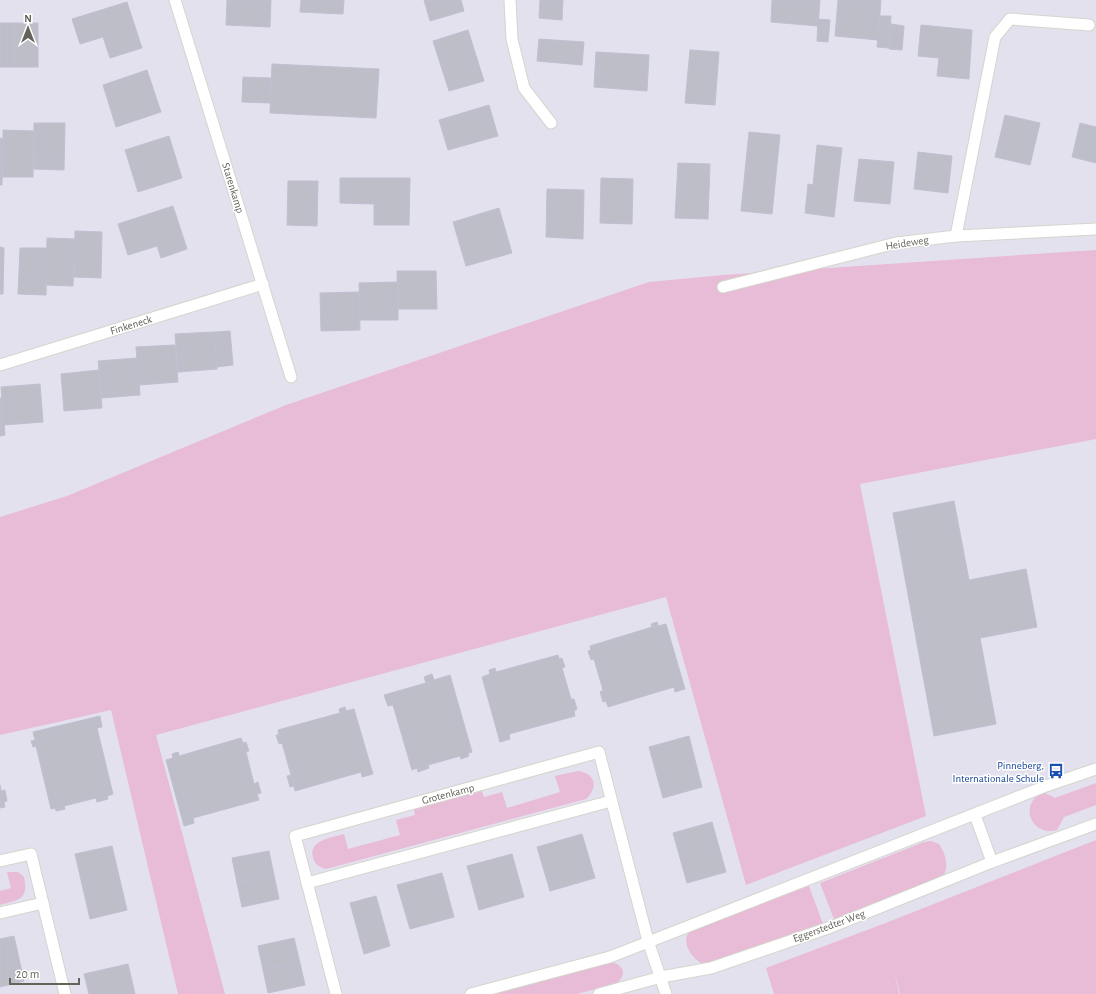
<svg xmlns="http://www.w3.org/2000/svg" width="1096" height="994" font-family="'Alegreya Sans',sans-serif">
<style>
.green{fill:#e8bbd6}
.building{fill:#bebec8;stroke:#c0bfd3}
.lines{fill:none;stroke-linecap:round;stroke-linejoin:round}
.service-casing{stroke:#d4d5cd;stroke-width:13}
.minor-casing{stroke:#d4d5cd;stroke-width:13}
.service{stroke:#fff;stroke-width:11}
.minor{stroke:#fff;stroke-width:11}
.labels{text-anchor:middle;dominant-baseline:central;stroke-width:3;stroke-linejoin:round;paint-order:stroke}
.street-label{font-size:11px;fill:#636359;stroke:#fff}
.transit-label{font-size:11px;fill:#164399;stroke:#fff;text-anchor:end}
</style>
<rect width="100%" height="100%" fill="#e3e1ee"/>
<g class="green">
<polygon points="1096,250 1096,439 860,484 926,816 746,885 666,597 156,735 225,994 178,994 111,710 0,735 0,517 67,496 286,405 649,282 723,275"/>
<path d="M578,771C595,773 599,787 586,799L326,869C320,867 315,865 313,858C308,840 331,838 344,834L348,849L400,835L396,820L415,815L414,809L482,791L484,797L502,792L507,808L560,792L555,776Z"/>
<path d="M1096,783V805L1064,817L1057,830C1031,837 1018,804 1043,792L1055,798Z"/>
<polygon points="1096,840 1096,994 900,994 894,970 899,994 774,994 766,968 883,924"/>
<path d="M931,841L939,844C945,854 948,861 945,873L938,878L834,919L820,883L924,842Z"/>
<path d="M7,872H18L24,877C29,899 19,900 0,905V891L11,888Z"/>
<path d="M809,886L823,924L709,963H701C688,955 679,937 694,927Z"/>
<path d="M610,962C623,964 628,974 617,983L577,994H492Z"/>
</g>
<g class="building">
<polygon points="227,0 271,0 270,27 226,25"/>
<polygon points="301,0 344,0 343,14 300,12"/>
<polygon points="424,0 461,0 464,11 430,21"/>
<polygon points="540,0 563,0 562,20 539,18"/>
<polygon points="772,0 820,0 818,26 771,22"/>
<polygon points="838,0 881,0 878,40 835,36"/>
<polygon points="127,2 142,48 110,58 103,37 80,44 72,19"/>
<polygon points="880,16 891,16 889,48 877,47"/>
<polygon points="818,19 830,20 828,42 817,41"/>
<rect x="0" y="23" width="14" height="44"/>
<rect x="14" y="23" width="24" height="44"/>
<polygon points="891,24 904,26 902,50 889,49"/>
<polygon points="921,25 972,30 969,79 937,76 939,58 918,56"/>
<polygon points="468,30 484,81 449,91 433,41"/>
<polygon points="539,39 584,42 582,65 537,61"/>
<polygon points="690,50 719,52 715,105 685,103"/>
<polygon points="596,52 649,55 647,91 594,87"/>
<polygon points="272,64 379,69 376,118 270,113"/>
<polygon points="147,70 161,112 116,127 103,85"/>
<polygon points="243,77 271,78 270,103 242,102"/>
<polygon points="489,105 498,136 448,150 439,120"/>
<polygon points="1005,115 1040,123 1030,165 995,157"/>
<polygon points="34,123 65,123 64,170 34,169"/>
<polygon points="1080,123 1096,127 1096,163 1072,157"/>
<polygon points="3,130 34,131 33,177 3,177"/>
<polygon points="749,132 780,135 772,214 741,211"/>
<polygon points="169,136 182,178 138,192 125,150"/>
<polygon points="0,138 3,139 2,185 0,185"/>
<polygon points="817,145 842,148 834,217 805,213 808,184 813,185"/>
<polygon points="918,152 952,156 948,193 914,189"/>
<polygon points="859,159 894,162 890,204 854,201"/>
<polygon points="678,163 710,164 708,219 675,218"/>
<polygon points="340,178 410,178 409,225 374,225 374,204 340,203"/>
<polygon points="601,178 633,179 632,224 600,223"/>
<polygon points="288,181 318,181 317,226 287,225"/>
<polygon points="547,189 584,190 583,239 546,237"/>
<polygon points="173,206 187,249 161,258 157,246 128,255 118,224"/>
<polygon points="499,208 512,253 466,266 453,222"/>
<polygon points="75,231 102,232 101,278 74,277"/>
<polygon points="47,238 75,239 73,286 46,285"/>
<polygon points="0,247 4,248 3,294 0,294"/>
<polygon points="20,248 47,248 46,295 18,294"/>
<polygon points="397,271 436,271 437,309 398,309"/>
<polygon points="398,282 398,320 360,320 359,283"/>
<polygon points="359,292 360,330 321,331 320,293"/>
<polygon points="230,331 233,365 217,367 214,332"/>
<polygon points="214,332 217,369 178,372 175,334"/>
<polygon points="175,345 178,382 139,385 136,347"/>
<polygon points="137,358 140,395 102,398 98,361"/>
<polygon points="99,370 102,408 64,411 61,374"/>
<polygon points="40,384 43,422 4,425 1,387"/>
<polygon points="0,398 2,398 5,435 0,436"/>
<polygon points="954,501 969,580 1026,569 1037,627 980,638 996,724 934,736 893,513"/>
<polygon points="657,622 658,626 666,624 685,689 675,692 674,687 608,707 606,701 603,702 600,692 603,690 594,659 591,660 588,651 591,650 590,646 652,627 651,624"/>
<polygon points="558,655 559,659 562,658 565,667 562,668 571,699 574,699 577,709 574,711 575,716 509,734 510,739 500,742 482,677 490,674 489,670 495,668 496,672"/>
<polygon points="432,674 434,680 450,675 472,752 468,753 469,756 461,759 460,756 428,765 429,768 418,772 417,768 412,770 393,705 388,706 384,695 426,683 424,677"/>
<polygon points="345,707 346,711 354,709 373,774 362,777 361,772 295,791 294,786 290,787 287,776 291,775 282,743 279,744 276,735 279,735 278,730 340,713 339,709"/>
<polygon points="100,716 102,727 97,728 113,794 107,796 108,799 97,802 96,798 64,806 65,809 56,811 55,808 51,809 36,746 33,747 31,741 35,740 33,732"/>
<polygon points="689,736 702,787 663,798 649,747"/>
<polygon points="241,738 243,743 246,742 249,751 246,752 254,784 258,782 261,793 257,794 259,800 193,818 194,823 184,826 166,760 173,758 172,754 178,752 179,756"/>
<polygon points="0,785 1,791 5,790 7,801 4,802 5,807 0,808"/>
<polygon points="712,822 726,872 687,883 673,833"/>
<polygon points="582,834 595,878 550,891 537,847"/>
<polygon points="112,846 127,910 90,919 75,854"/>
<polygon points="269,851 274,875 237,883 232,858"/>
<polygon points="512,854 524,897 479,910 467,866"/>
<polygon points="442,873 454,917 410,929 397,885"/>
<polygon points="274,875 279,899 242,907 237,883"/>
<polygon points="376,896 390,946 364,954 350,903"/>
<polygon points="14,936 24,981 0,987 0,939"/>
<polygon points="294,938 300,963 263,970 258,946"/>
<polygon points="300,963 305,985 268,993 263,970"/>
<polygon points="128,964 135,994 89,994 84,974"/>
</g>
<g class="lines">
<defs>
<polyline id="service" points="956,236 995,37 1010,19 1089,25"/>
<g id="minor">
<polyline points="175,0 291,377"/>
<polyline points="510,0 512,39 524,88 551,123"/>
<polyline points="723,287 896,243 956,236 1096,229"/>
<polyline points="0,365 263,284"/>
<polyline points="975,815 992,862"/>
<polyline points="0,861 31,854 65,994"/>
<polyline points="307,883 611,801"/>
<polyline points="0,913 43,903"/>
<polyline points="336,994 295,836 599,752 648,941 666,994"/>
<polyline points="471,994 610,957 1046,786 1096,769"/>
<polyline points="599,994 661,977 711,968 831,927 992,862 1096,824"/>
</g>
</defs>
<use href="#service" class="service-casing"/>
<use href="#minor" class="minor-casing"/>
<use href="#service" class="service"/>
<use href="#minor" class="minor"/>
</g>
<defs>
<symbol id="bus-bare" viewBox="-9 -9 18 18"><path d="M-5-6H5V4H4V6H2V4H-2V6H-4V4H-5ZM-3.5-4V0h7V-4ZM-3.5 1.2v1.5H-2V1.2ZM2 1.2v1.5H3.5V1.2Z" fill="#1a4fb4" stroke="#fff" stroke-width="2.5" paint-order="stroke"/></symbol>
</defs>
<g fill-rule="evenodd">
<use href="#bus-bare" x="1045" y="760" width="22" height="22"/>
</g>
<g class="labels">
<g class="street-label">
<text transform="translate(233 188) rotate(73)">Starenkamp</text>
<text transform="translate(907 243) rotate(-9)">Heideweg</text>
<text transform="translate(131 325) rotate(-17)">Finkeneck</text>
<text transform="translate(448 794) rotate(-15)">Grotenkamp</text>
<text transform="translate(829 926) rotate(-20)">Eggerstedter Weg</text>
</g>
<g class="transit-label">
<text x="1044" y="765">Pinneberg,<tspan x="1044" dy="13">Internationale Schule</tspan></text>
</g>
</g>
<g transform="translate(28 28)" stroke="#ffffff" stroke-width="3" paint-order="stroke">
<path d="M0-3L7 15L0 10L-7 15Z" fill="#636359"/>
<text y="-6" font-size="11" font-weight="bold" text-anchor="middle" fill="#636359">N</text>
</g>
<path d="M10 978v6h69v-6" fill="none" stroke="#636359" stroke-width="2"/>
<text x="16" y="978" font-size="12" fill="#636359" stroke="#ffffff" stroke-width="3" paint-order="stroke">20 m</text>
</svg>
